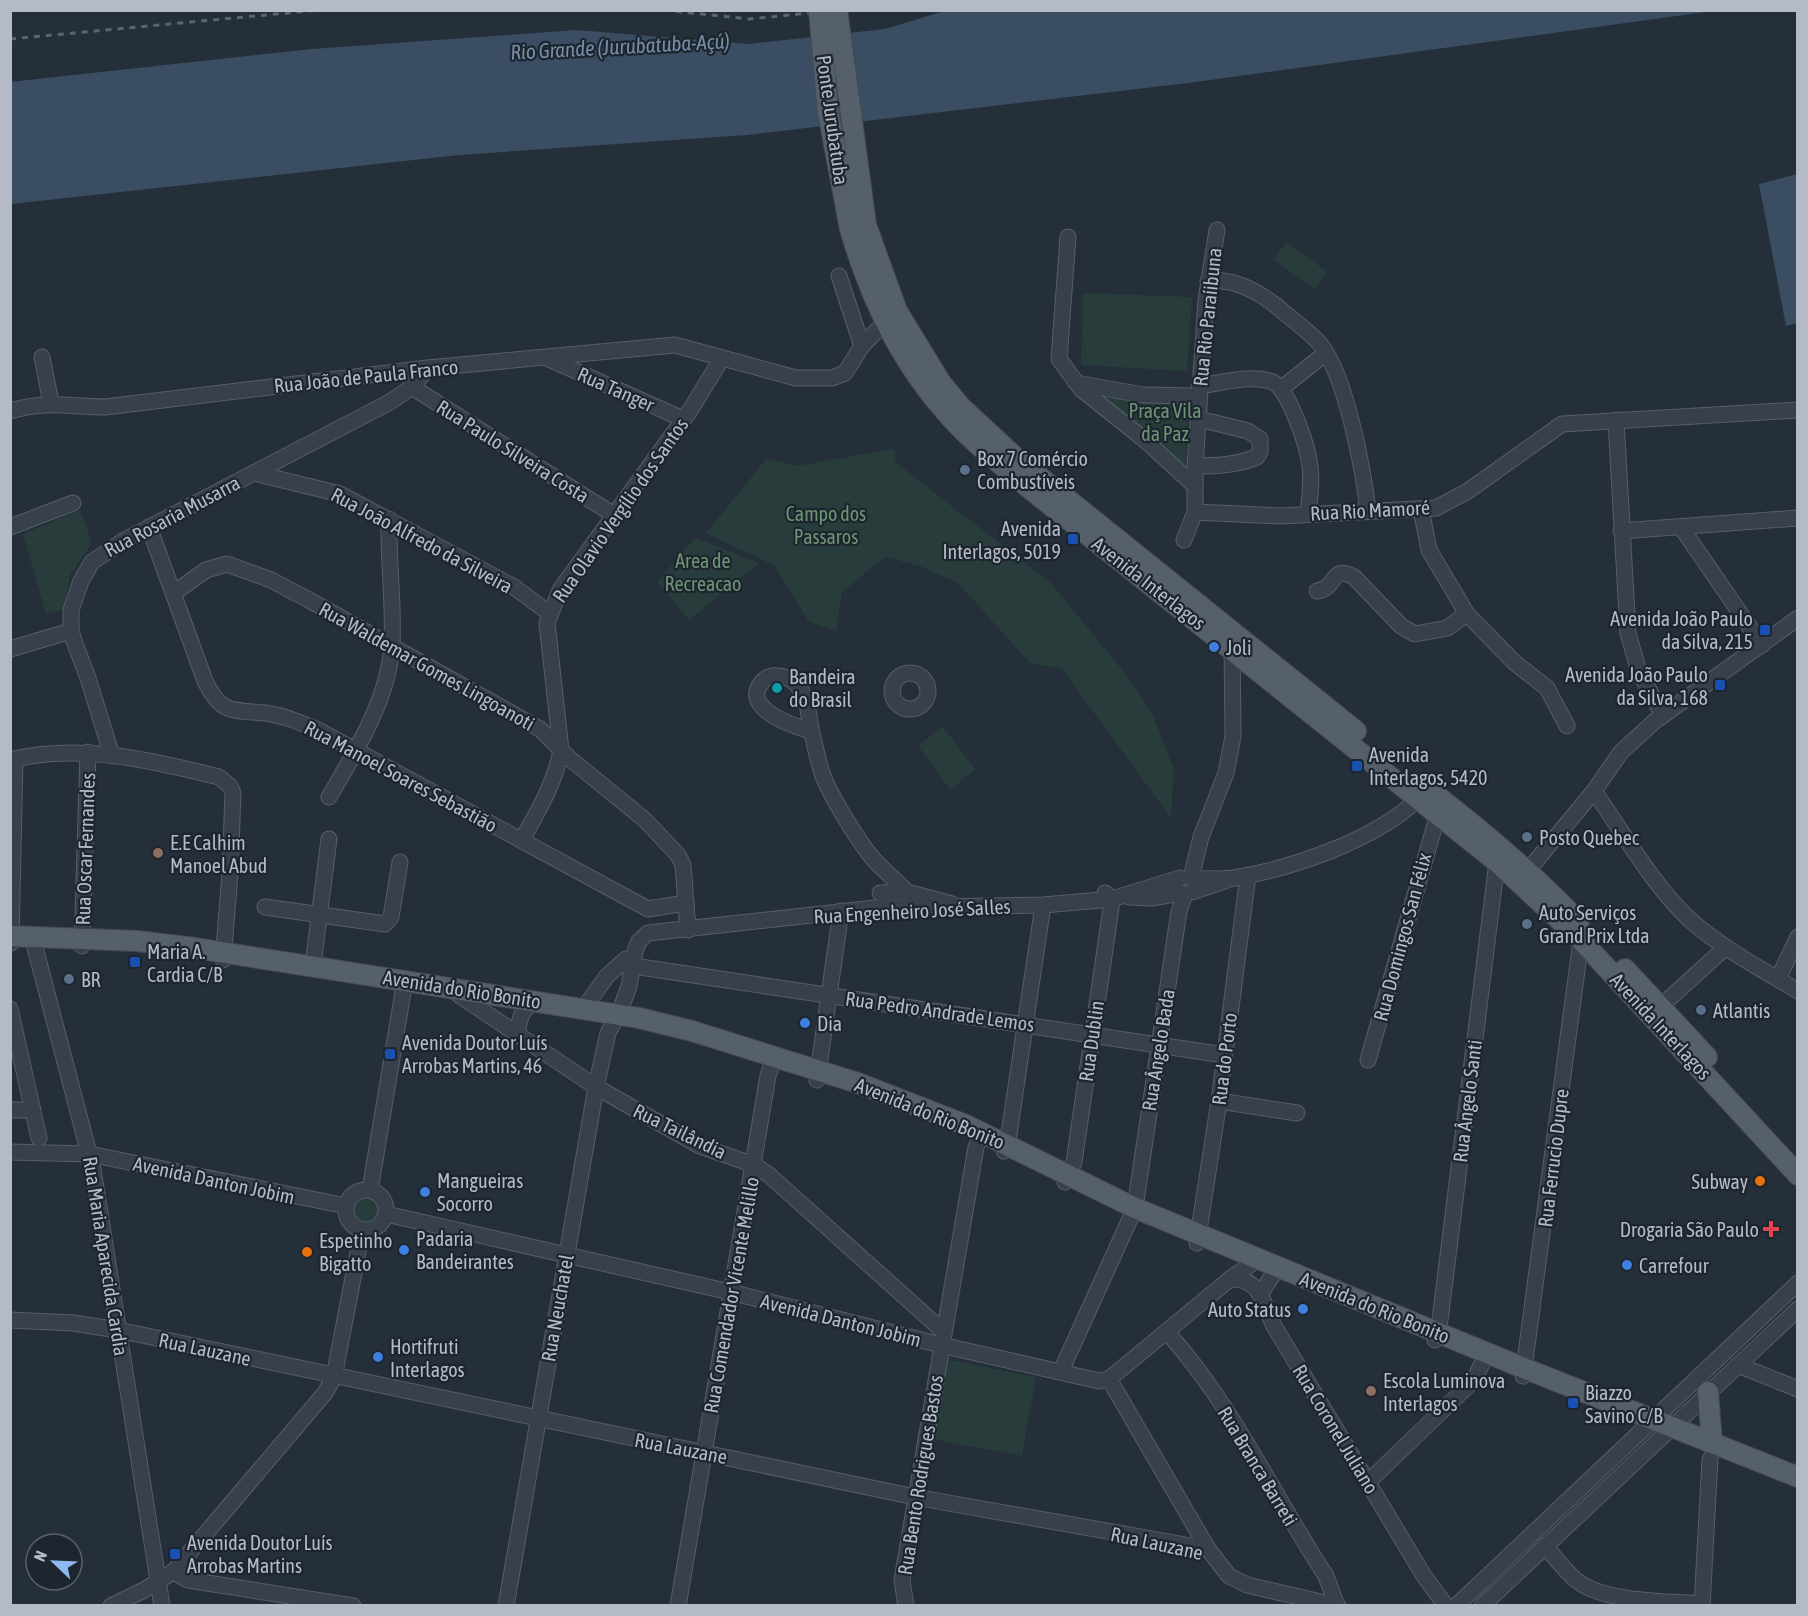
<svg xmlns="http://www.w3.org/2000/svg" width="1808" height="1616" font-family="'Asap Condensed',sans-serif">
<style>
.green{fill:#283c3c}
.water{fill:#3b4d62}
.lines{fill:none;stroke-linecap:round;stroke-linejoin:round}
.minor-casing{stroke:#565e68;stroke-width:17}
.major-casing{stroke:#444c56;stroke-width:22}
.minor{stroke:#38404b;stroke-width:15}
.major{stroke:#56606b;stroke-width:20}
.rail{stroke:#5b6571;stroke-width:3;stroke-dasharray:6 6;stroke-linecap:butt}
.major-bridge-casing{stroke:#444c56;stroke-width:22;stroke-linecap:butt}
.major-bridge{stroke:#56606b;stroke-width:20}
.service-dot{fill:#5c6f8a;stroke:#1d252f;stroke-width:2}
.transit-dot{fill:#1a4fb4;stroke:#1d252f;stroke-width:2}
.shop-dot{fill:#3f7fe0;stroke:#1d252f;stroke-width:2}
.culture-dot{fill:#0f9aa8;stroke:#1d252f;stroke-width:2}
.education-dot{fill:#8d6e63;stroke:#1d252f;stroke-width:2}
.food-dot{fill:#e8710a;stroke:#1d252f;stroke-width:2}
.health-dot{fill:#e0444e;stroke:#1d252f;stroke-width:2}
.labels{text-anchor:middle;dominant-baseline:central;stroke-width:4.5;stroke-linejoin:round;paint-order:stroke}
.street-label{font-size:20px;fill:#b4bbc6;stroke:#1d252f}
.park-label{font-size:20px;fill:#6d9575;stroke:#1d252f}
.poi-label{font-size:20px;fill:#b4bbc6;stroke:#1d252f;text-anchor:start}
.water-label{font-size:21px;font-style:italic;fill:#768da7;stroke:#1d252f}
</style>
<rect width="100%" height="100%" fill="#252f3a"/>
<g class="green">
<polygon points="1286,242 1328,272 1315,289 1274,260"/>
<polygon points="1083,293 1192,297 1187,371 1081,365"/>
<polygon points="1093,392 1184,399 1189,404 1185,471"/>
<polygon points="894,449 895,462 1052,584 1128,677 1151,711 1174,769 1171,818 1062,669 1030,663 959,584 920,566 885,557 842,592 836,631 809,622 775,566 706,533 767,458 797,466"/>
<polygon points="80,510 92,543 70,575 64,610 46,614 23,534"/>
<polygon points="695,538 760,563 689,620 657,582"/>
<polygon points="942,726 975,769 950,790 918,746"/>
<circle cx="366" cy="1210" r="15"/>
<polygon points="946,1359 1036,1377 1022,1456 927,1438"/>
</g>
<g class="water">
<polygon points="948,10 1713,11 1188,83 747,135 459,155 11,204 10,82 312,49 576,30 748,44 885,29"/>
<polygon points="1797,174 1797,323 1786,326 1759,184"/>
</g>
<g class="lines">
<defs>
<g id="minor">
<polyline points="1068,237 1059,359 1081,389 1146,441 1195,486"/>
<polyline points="839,276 862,346"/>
<path d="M1208,281C1235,278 1259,292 1279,308C1292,320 1308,330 1320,344C1346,375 1363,469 1368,510"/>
<polyline points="42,357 51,403"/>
<polyline points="549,359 683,419"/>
<polyline points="1076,383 1143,395 1199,396"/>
<path d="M1199,386C1221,383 1252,374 1273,382C1289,389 1308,448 1310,466C1312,482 1310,497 1308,512"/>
<polyline points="412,387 614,515"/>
<polyline points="1282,388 1326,353"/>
<path d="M10,411C47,400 69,407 105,407L428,368L675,345L796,378H832L845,373L862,346L885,322"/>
<polyline points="1616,420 1628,633 1639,672 1663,715"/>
<path d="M1195,466C1217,466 1237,465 1257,457L1260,452V439L1248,431L1199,419"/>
<polyline points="254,473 340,494 514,587 549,613"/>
<polyline points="1421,509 1429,550 1467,614 1515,663 1547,688 1567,726"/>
<polyline points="1195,512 1280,516 1436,508 1468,491 1562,424 1798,410"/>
<polyline points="10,527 73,503"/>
<path d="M149,527L205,681C221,714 231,710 265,713C283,715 301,723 318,730L648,909L686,903"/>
<polyline points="1681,527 1762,645"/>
<polyline points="1621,531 1798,518"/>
<polyline points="1184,540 1195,512 1195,466 1206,300 1217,230"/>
<path d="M1317,591C1337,589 1330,564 1354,577L1401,626L1415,634L1447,628L1467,614"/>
<polyline points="174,593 206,570 227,564 271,580 309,600 540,729 569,758 645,820 678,855 683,865 688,930"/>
<polyline points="10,649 71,631"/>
<circle cx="910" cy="691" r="18"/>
<path d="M811,731C793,726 740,708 762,682C771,671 790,676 798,686C810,702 808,716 812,733C815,746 818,761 822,773C829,794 862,848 877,863C887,873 897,882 907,892"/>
<polyline points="112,756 88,678 74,641 71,631 71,610 81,581 92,562 123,541 390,402 412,387 428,368"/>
<path d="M10,760C80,743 151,760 219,777L230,786L233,793L230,874L223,960"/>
<path d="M1594,791C1624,834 1652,884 1690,920C1722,948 1761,969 1798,991"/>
<path d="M329,797C356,751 389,698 392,644C394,602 388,561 389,519"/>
<path d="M522,840C538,811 555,783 561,750L547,623L560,590L691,409L722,358"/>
<polyline points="1191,878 1201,837 1226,773 1233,736 1232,643"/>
<path d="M1193,879C1207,878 1221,880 1234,878C1293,868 1376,840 1419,798"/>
<polyline points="1521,879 1594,791 1621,752 1655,721 1798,618"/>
<polyline points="1192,892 1225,881"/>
<polyline points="880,893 907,892 952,904"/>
<polyline points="1129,897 1151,898 1181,893"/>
<polyline points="265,907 385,924 391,917 400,862"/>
<polyline points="32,936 93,1169 162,1606"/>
<polyline points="11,943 15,759"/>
<polyline points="82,946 88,752"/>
<polyline points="620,964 1224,1055"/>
<polyline points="313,965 329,839"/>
<polyline points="1778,979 1798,937"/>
<polyline points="459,995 596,1087 700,1146 754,1165 769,1175 944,1332"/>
<polyline points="1660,1007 1726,947"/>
<polyline points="584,1008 607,976 626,959"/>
<polyline points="10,1009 39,1138"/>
<path d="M518,1034C518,1019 523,1005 539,1001"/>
<polyline points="1368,1060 1438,814"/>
<polyline points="817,1080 841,911"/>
<polyline points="1219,1101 1297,1113"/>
<polyline points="10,1110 33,1110"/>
<polyline points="1004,1151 1009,1134 1043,905"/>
<polyline points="10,1152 89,1154 346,1206"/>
<polyline points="1065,1182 1074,1162 1110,915 1112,899 1105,893"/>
<circle cx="366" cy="1210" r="20"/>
<polyline points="370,1190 405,980"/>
<polyline points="386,1214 730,1292 941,1345 1099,1381 1109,1379 1230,1279 1258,1259"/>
<polyline points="1197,1243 1219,1101 1248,875"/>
<path d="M1230,1279C1260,1277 1263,1303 1274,1326L1424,1576L1446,1606"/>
<polyline points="1261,1293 1278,1267"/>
<polyline points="10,1320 73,1323 118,1330 915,1497 1208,1549 1229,1576 1247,1585 1338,1606"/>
<path d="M1167,1332C1232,1404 1273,1495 1326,1576L1337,1606"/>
<polyline points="1435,1340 1439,1328 1497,862"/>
<polyline points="1738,1365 1798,1389"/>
<polyline points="1061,1371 1135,1208 1179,911 1185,894"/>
<polyline points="1523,1376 1581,940"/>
<polyline points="1109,1379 1208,1549"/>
<polyline points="1368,1482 1474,1380 1487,1353"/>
<path d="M1545,1546C1555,1557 1565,1571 1576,1580C1604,1603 1668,1601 1702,1604"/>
<polyline points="173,1572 188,1580 353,1606"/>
<polyline points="111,1606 144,1590 173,1572 325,1393 334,1377 362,1231"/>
<polyline points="506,1606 596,1087 608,1033 620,1011 629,986 635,951 639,941 648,933 875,908 1043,905 1112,899 1180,878"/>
<polyline points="678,1606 768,1076 774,1057"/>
<polyline points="906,1606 902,1580 976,1147 982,1133"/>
<polyline points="1456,1606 1798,1283"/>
<polyline points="1482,1606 1798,1309"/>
<polyline points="1702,1606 1710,1459"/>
</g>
<g id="major">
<polyline points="866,225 897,311 941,383 961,407 1015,457 1356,731"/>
<path d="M850,229C869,294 899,359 944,410C964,434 990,455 1014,476L1497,862L1581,940L1798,1175"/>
<path d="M1423,785C1478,828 1531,871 1579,922"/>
<polyline points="10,936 137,941 195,948 639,1018 692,1031 858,1083 966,1125 1135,1208 1526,1369 1798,1477"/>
<polyline points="1625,969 1707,1057"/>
<polyline points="1708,1392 1712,1443"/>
</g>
</defs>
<use href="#minor" class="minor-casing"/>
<use href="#major" class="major-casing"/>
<use href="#minor" class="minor"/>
<use href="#major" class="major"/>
<g class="rail">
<polyline points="664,10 749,19 840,10"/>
<polyline points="10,39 319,10"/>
</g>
<defs>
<g id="major-bridge">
<polyline points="819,10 828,112 850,229"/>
<polyline points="837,10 866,225"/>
</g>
</defs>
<use href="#major-bridge" class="major-bridge-casing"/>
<use href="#major-bridge" class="major-bridge"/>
</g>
<g class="service-dot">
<circle cx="965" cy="470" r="6"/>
<circle cx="1527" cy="837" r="6"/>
<circle cx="1527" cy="924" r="6"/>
<circle cx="69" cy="979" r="6"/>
<circle cx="1701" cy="1010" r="6"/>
</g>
<g class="transit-dot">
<rect x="1067" y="533" width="12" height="12" rx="3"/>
<rect x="1759" y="624" width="12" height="12" rx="3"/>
<rect x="1714" y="679" width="12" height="12" rx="3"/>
<rect x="1351" y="760" width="12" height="12" rx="3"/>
<rect x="129" y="956" width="12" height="12" rx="3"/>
<rect x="384" y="1048" width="12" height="12" rx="3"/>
<rect x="1567" y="1397" width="12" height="12" rx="3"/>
<rect x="169" y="1548" width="12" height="12" rx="3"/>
</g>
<g class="shop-dot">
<circle cx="1214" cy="647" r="6"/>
<circle cx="805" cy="1023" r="6"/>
<circle cx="425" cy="1192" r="6"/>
<circle cx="404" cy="1250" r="6"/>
<circle cx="1627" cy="1265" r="6"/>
<circle cx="1303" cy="1309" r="6"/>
<circle cx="378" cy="1357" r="6"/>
</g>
<circle class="culture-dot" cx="777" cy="688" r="6"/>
<g class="education-dot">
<circle cx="158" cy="853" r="6"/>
<circle cx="1371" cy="1391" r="6"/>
</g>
<g class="food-dot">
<circle cx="1760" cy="1181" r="6"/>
<circle cx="307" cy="1252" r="6"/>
</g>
<path class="health-dot" d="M1768 1220h6v6h6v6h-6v6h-6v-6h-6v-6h6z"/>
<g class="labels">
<g class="street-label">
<text transform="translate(833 120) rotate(82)">Ponte Jurubatuba</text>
<text transform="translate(1207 317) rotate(-84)">Rua Rio Paraíibuna</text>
<text transform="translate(366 376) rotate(-6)">Rua João de Paula Franco</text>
<text transform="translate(616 389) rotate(24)">Rua Tanger</text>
<text transform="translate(513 451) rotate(32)">Rua Paulo Silveira Costa</text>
<text transform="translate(620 510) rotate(-55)">Rua Olavio Vergílio dos Santos</text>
<text transform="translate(1370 510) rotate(-3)">Rua Rio Mamoré</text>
<text transform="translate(172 516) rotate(-28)">Rua Rosaria Musarra</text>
<text transform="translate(422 540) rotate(28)">Rua João Alfredo da Silveira</text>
<text transform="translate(1149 583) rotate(38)">Avenida Interlagos</text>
<text transform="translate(427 666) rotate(29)">Rua Waldemar Gomes Lingoanoti</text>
<text transform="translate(401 776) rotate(28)">Rua Manoel Soares Sebastião</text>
<text transform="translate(85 849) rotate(-88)">Rua Oscar Fernandes</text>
<text transform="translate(912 911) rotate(-3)">Rua Engenheiro José Salles</text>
<text transform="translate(1402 937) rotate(-75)">Rua Domingos San Félix</text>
<text transform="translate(462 989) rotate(9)">Avenida do Rio Bonito</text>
<text transform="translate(940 1011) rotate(8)">Rua Pedro Andrade Lemos</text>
<text transform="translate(1661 1026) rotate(47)">Avenida Interlagos</text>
<text transform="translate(1091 1041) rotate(-82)">Rua Dublin</text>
<text transform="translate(1158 1050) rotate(-81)">Rua Ângelo Bada</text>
<text transform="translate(1224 1059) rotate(-83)">Rua do Porto</text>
<text transform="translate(1467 1101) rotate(-83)">Rua Ângelo Santi</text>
<text transform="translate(930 1113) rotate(22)">Avenida do Rio Bonito</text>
<text transform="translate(680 1131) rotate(26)">Rua Tailândia</text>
<text transform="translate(1553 1158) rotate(-83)">Rua Ferrucio Dupre</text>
<text transform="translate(214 1180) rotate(12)">Avenida Danton Jobim</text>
<text transform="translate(106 1256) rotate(81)">Rua Maria Aparecida Cardia</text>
<text transform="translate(731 1295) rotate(-80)">Rua Comendador Vicente Melillo</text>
<text transform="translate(1375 1307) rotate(22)">Avenida do Rio Bonito</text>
<text transform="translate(557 1308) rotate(-80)">Rua Neuchatel</text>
<text transform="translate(841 1320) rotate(14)">Avenida Danton Jobim</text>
<text transform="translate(205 1349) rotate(12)">Rua Lauzane</text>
<text transform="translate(1336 1429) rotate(59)">Rua Coronel Juliano</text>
<text transform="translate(681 1448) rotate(11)">Rua Lauzane</text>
<text transform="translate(1258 1466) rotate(59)">Rua Branca Barreti</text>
<text transform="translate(920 1475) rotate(-81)">Rua Bento Rodrigues Bastos</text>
<text transform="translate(1157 1543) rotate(12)">Rua Lauzane</text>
</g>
<g class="park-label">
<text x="1165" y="410">Praça Vila<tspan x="1165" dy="23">da Paz</tspan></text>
<text x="826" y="513">Campo dos<tspan x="826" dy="23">Passaros</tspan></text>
<text x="703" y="560">Area de<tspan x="703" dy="23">Recreacao</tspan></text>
</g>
<g class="poi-label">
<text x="977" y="458">Box 7 Comércio<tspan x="977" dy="23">Combustíveis</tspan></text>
<text x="1061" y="528" text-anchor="end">Avenida<tspan x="1061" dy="23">Interlagos, 5019</tspan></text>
<text x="1753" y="618" text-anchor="end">Avenida João Paulo<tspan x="1753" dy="23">da Silva, 215</tspan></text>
<text x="1226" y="647">Joli</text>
<text x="1708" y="674" text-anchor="end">Avenida João Paulo<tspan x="1708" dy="23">da Silva, 168</tspan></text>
<text x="789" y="676">Bandeira<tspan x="789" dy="23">do Brasil</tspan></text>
<text x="1369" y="754">Avenida<tspan x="1369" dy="23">Interlagos, 5420</tspan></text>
<text x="1539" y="837">Posto Quebec</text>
<text x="170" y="842">E.E Calhim<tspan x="170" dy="23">Manoel Abud</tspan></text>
<text x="1539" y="912">Auto Serviços<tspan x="1539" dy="23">Grand Prix Ltda</tspan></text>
<text x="147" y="951">Maria A.<tspan x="147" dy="23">Cardia C/B</tspan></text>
<text x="81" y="979">BR</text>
<text x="1713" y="1010">Atlantis</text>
<text x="817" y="1023">Dia</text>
<text x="402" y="1042">Avenida Doutor Luís<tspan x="402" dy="23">Arrobas Martins, 46</tspan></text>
<text x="437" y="1180">Mangueiras<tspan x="437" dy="23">Socorro</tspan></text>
<text x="1748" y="1181" text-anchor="end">Subway</text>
<text x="1759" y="1229" text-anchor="end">Drogaria São Paulo</text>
<text x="416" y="1238">Padaria<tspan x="416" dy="23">Bandeirantes</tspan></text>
<text x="319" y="1240">Espetinho<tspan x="319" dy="23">Bigatto</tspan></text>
<text x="1639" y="1265">Carrefour</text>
<text x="1291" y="1309" text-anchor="end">Auto Status</text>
<text x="390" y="1346">Hortifruti<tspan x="390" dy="23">Interlagos</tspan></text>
<text x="1383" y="1380">Escola Luminova<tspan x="1383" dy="23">Interlagos</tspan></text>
<text x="1585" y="1392">Biazzo<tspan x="1585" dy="23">Savino C/B</tspan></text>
<text x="187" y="1542">Avenida Doutor Luís<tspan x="187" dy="23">Arrobas Martins</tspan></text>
</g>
<g class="water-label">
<text transform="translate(620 46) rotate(-3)">Rio Grande (Jurubatuba-Açú)</text>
</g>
</g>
<rect width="1808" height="1616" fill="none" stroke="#b4bbc6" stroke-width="24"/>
<g transform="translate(54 1562) rotate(293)"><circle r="28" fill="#1d252f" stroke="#59616b" stroke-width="1.5"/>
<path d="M0-4.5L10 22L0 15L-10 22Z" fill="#8fb8f0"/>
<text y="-9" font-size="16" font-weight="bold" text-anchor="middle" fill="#b4bbc6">N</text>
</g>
</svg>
